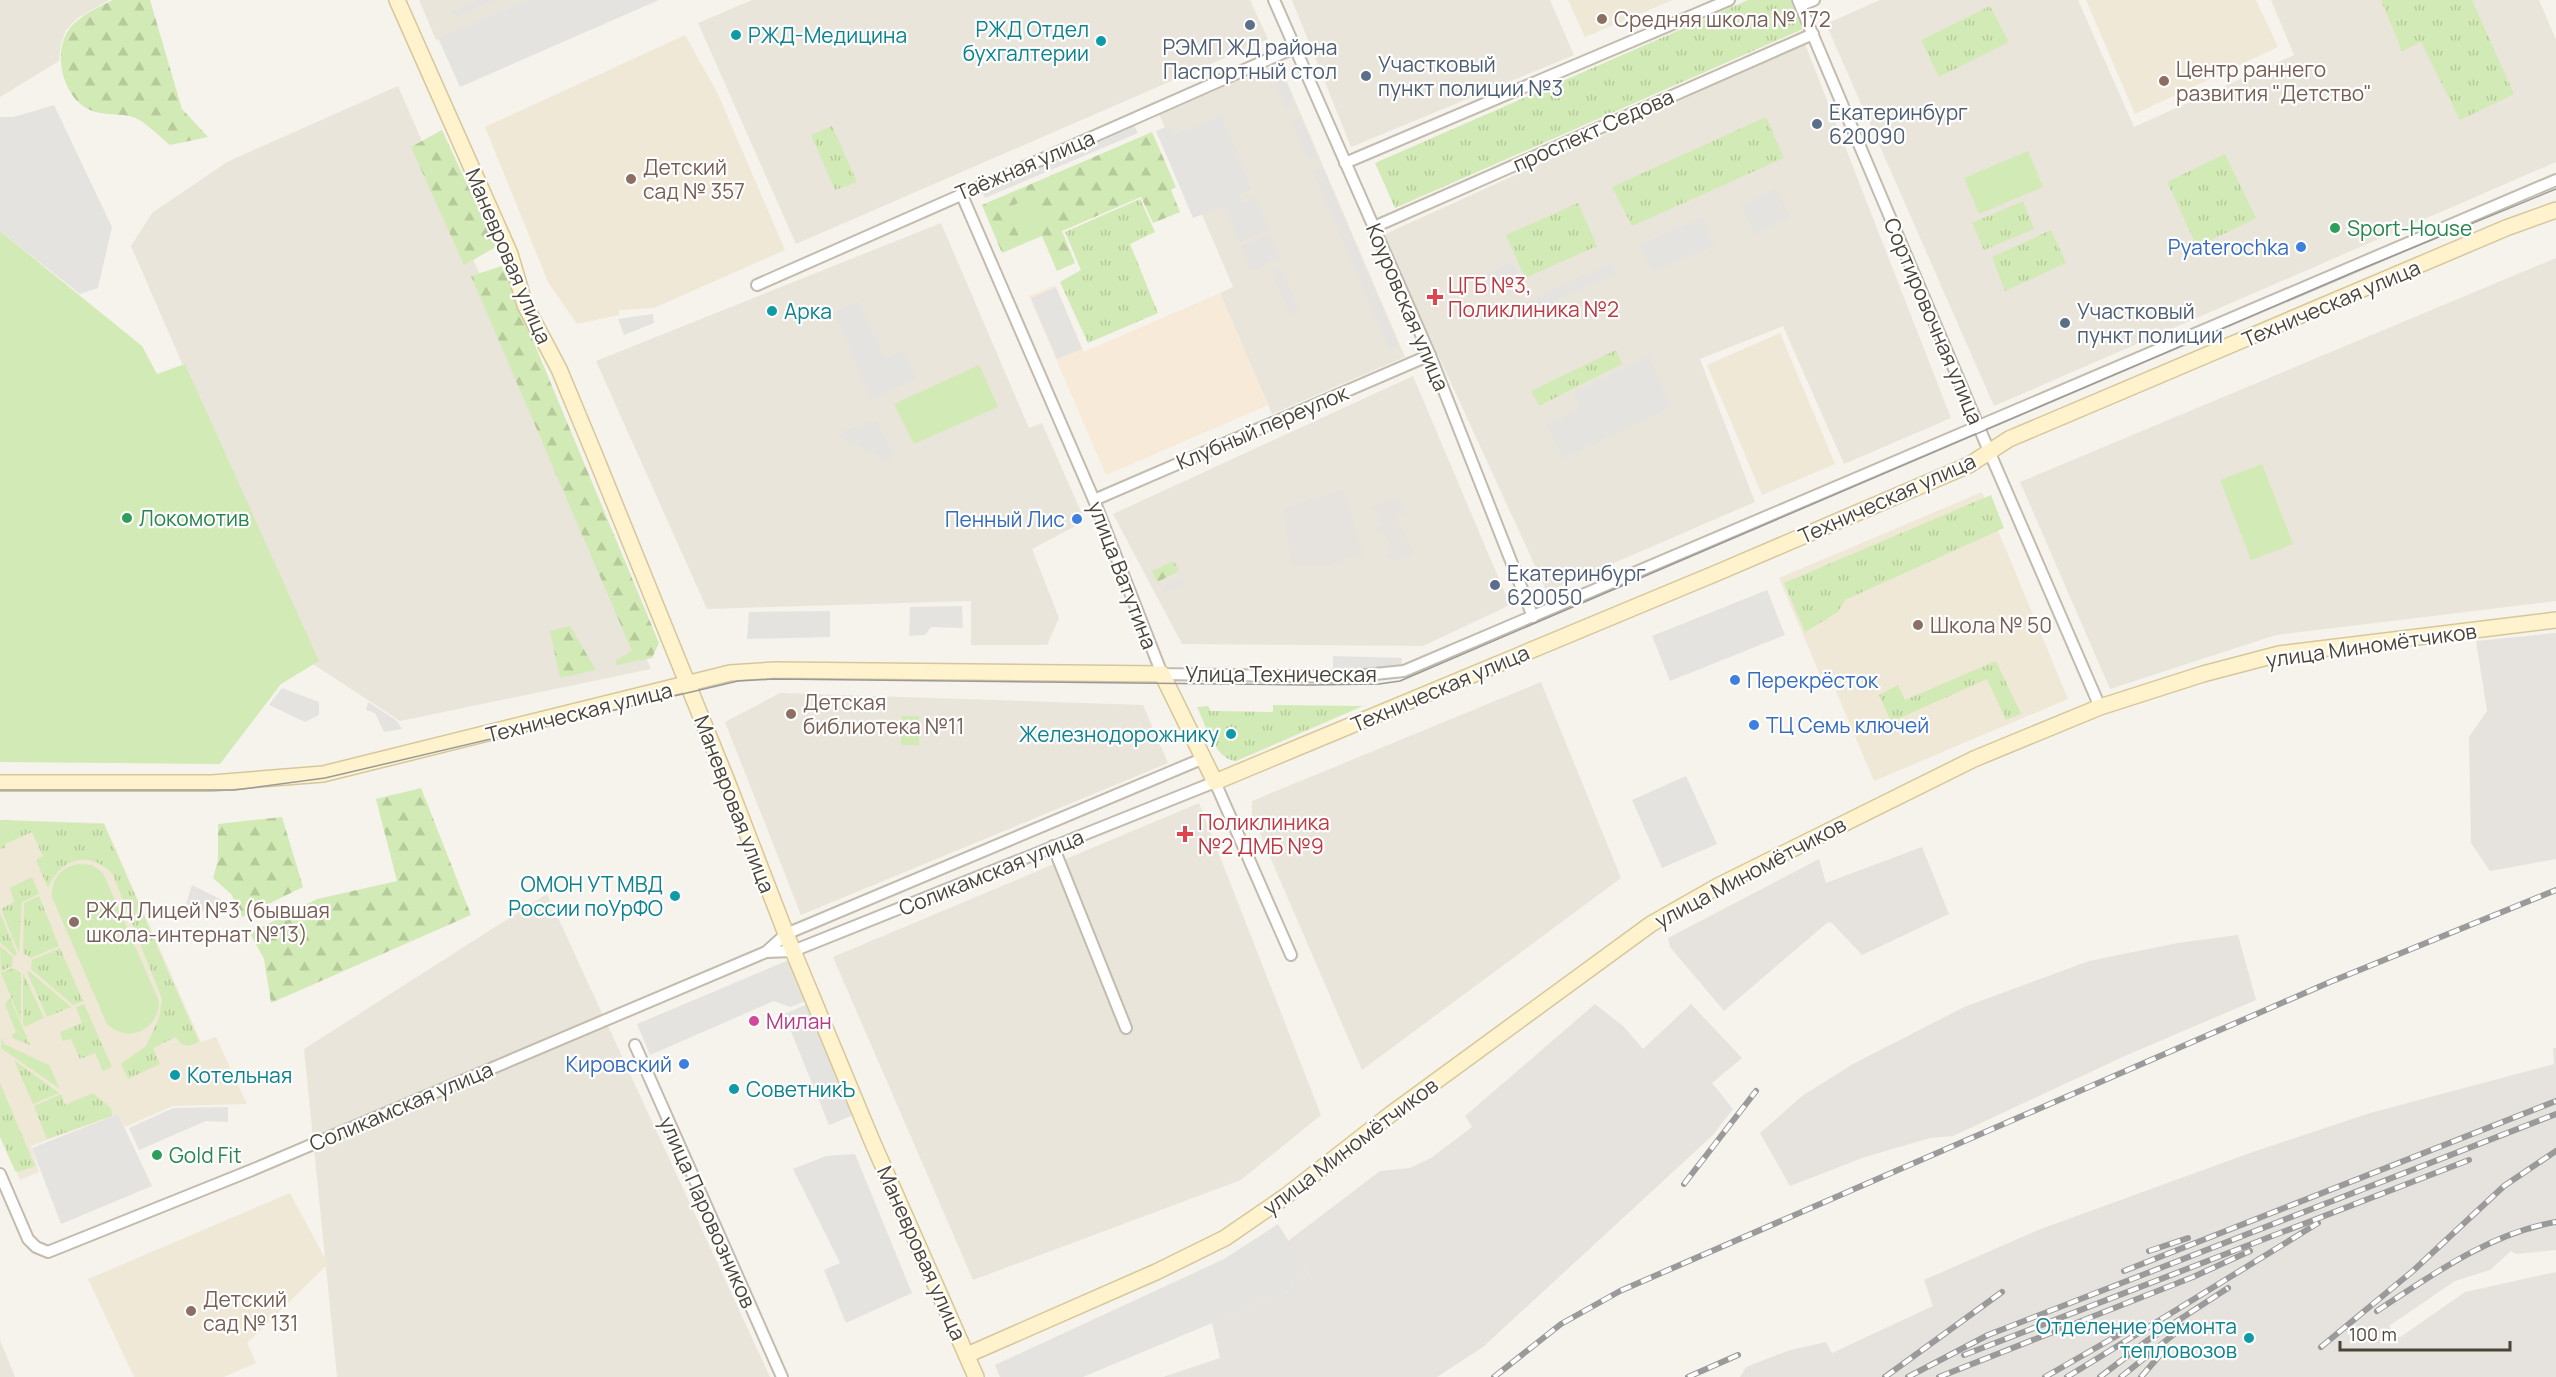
<svg xmlns="http://www.w3.org/2000/svg" width="2556" height="1377" font-family="Manrope,sans-serif">
<style>
.residential{fill:#eae5da}
.commercial{fill:#f7ead8}
.industrial{fill:#e6e2dd}
.education{fill:#efe8d6}
.grass{fill:url(#grass-tufts)}
.forest{fill:url(#forest-firs)}
.pitch{fill:#d2eab5}
.parking{fill:#e5e3e0}
.lines{fill:none;stroke-linecap:round;stroke-linejoin:round}
.street-casing{stroke:#c2bbae;stroke-width:14}
.secondary-casing{stroke:#d6c79b;stroke-width:18}
.street{stroke:#fff;stroke-width:10}
.secondary{stroke:#fff3cd;stroke-width:15}
.tram{stroke:#9a9a9a;stroke-width:1.5}
.rail-casing{stroke:#9a9a9a;stroke-width:6}
.rail{stroke:#fff;stroke-width:4;stroke-dasharray:11;stroke-linecap:butt}
.education-dot{fill:#8d6e63;stroke:#fff;stroke-width:2}
.service-dot{fill:#5c6f8a;stroke:#fff;stroke-width:2}
.culture-dot{fill:#0f9aa8;stroke:#fff;stroke-width:2}
.leisure-dot{fill:#2e9e5b;stroke:#fff;stroke-width:2}
.shop-dot{fill:#3f7fe0;stroke:#fff;stroke-width:2}
.health-dot{fill:#e0444e;stroke:#fff;stroke-width:2}
.hotel-dot{fill:#d1479c;stroke:#fff;stroke-width:2}
.labels{text-anchor:middle;dominant-baseline:central;stroke-width:4.5;stroke-linejoin:round;paint-order:stroke}
.education-label{font-size:21px;fill:#785e54;stroke:#fff;text-anchor:start}
.culture-label{font-size:21px;fill:#0d838f;stroke:#fff;text-anchor:end}
.service-label{font-size:21px;fill:#4e5e75;stroke:#fff;text-anchor:start}
.street-label{font-size:21px;fill:#4b4439;stroke:#fff}
.leisure-label{font-size:21px;fill:#27864d;stroke:#fff;text-anchor:start}
.shop-label{font-size:21px;fill:#366cbe;stroke:#fff;text-anchor:end}
.health-label{font-size:21px;fill:#be3a42;stroke:#fff;text-anchor:start}
.hotel-label{font-size:21px;fill:#b23c85;stroke:#fff;text-anchor:start}
</style>
<defs>
<pattern id="grass-tufts" width="24" height="20" patternUnits="userSpaceOnUse" patternTransform="scale(1.5)"><rect width="24" height="20" fill="#d2eab5"/><path d="M3 7l-1-3M5 7V3M7 7l1-3M15 17l-1-3M17 17v-4M19 17l1-3" fill="none" stroke="#b6ca9c"/></pattern>
<pattern id="forest-firs" width="22" height="20" patternUnits="userSpaceOnUse" patternTransform="scale(1.5)"><rect width="22" height="20" fill="#d2eab5"/><path d="M5 1l3.5 6h-7zM16 11l3.5 6h-7z" fill="#b6ca9c"/></pattern>
</defs>
<rect width="100%" height="100%" fill="#f6f3ec"/>
<g class="residential">
<polygon points="0,0 109,0 76,19 66,30 61,44 59,61 0,97"/>
<polygon points="419,0 528,0 436,40"/>
<polygon points="752,0 1250,0 1268,39 796,244 698,23"/>
<polygon points="1292,0 1550,0 1574,55 1351,147"/>
<polygon points="1880,0 2078,0 2134,127 2294,55 2271,0 2539,0 2556,40 2556,162 1994,406 1826,24"/>
<polygon points="1805,44 1951,418 1844,464 1783,326 1700,359 1755,502 1547,592 1383,235"/>
<polygon points="1279,63 1405,357 1272,414 1220,293 1233,287 1159,114"/>
<polygon points="398,86 651,669 400,721 313,664 131,246 152,213 227,162"/>
<polygon points="941,223 1029,428 1042,423 1085,521 1032,549 1059,618 1047,645 971,645 971,601 707,609 596,361"/>
<polygon points="2556,258 2556,601 2276,635 2110,689 2020,482"/>
<polygon points="1413,376 1510,605 1423,646 1182,644 1113,514"/>
<polygon points="1541,682 1621,878 1362,1070 1252,815 1252,801"/>
<polygon points="780,693 1143,705 1168,763 801,915 725,722"/>
<polygon points="1199,803 1321,1115 1241,1180 973,1280 833,957"/>
<polygon points="547,894 770,1377 337,1377 304,1049"/>
<polygon points="0,1340 15,1377 0,1377"/>
</g>
<polygon class="commercial" points="1055,285 1084,352 1220,293 1268,405 1106,475 1029,296"/>
<g class="industrial">
<polygon points="1343,490 1363,553 1330,565 1291,565 1284,508"/>
<polygon points="1396,496 1405,513 1396,518 1414,554 1392,562 1389,556 1393,553 1383,531 1379,533 1376,526 1381,524 1373,508"/>
<polygon points="2556,633 2556,859 2490,871 2471,843 2469,737 2487,711 2476,641"/>
<polygon points="1922,847 1949,914 1862,955 1832,923 1828,922 1724,1011 1670,947 1668,938 1819,859 1826,883"/>
<polygon points="2238,935 2256,1000 2127,1055 1953,1136 1930,1138 1865,1157 1790,1186 1760,1133 1802,1096 1853,1064 1964,1007 2089,961 2178,943"/>
<polygon points="1595,1004 1623,1026 1643,1049 1691,1004 1742,1058 1712,1083 1733,1109 1713,1135 1483,1347 1437,1377 1163,1377 1220,1358 1212,1323 1289,1291 1291,1285 1309,1274 1288,1241 1380,1171 1410,1168 1431,1158 1472,1127 1465,1116"/>
<polygon points="2553,1048 2556,1048 2556,1250 2516,1254 2511,1251 2490,1270 2455,1281 2389,1326 2399,1338 2465,1292 2556,1272 2556,1377 1740,1377 1746,1367 1790,1350 1826,1342 1832,1353 1933,1306 1924,1280 2038,1230 2250,1153 2370,1113 2554,1064"/>
</g>
<g class="education">
<polygon points="1568,0 1673,0 1585,37"/>
<polygon points="2086,0 2256,0 2278,47 2135,114"/>
<polygon points="685,35 717,92 785,250 654,308 619,310 619,315 577,324 548,282 485,127"/>
<polygon points="1780,333 1835,464 1762,495 1707,365"/>
<polygon points="1982,492 2068,699 1874,781 1828,672 1820,675 1779,578"/>
<polygon points="0,820 104,823 201,1042 216,1037 247,1104 173,1106 125,1127 118,1114 31,1146 39,1172 20,1180 0,1133"/>
<polygon points="290,1193 328,1264 247,1343 256,1363 224,1377 134,1377 88,1279"/>
</g>
<g class="grass">
<polygon points="1748,0 1790,0 1803,29 1395,208 1375,163"/>
<polygon points="2381,0 2472,0 2514,94 2460,120 2421,42 2402,51"/>
<polygon points="1990,6 2009,42 1939,77 1921,40"/>
<polygon points="1766,117 1784,158 1632,226 1612,187"/>
<polygon points="832,126 857,182 835,190 811,135"/>
<polygon points="2225,154 2256,218 2197,247 2167,182"/>
<polygon points="1140,199 1155,232 1130,244 1158,313 1088,343 1060,282 1081,270 1065,232"/>
<polygon points="2023,201 2034,229 1984,250 1972,223"/>
<polygon points="1578,203 1597,246 1525,278 1506,235"/>
<polygon points="2051,230 2066,263 2005,291 1992,257"/>
<polygon points="1616,350 1622,364 1539,406 1531,391"/>
<polygon points="1991,495 2004,528 1845,600 1838,612 1805,632 1784,583"/>
<polygon points="1996,661 2021,714 2006,720 1987,679 1891,722 1879,695 1898,685 1905,700"/>
<path d="M1273,705L1363,706L1236,761C1215,760 1205,723 1197,707L1208,706L1211,711L1273,712Z"/>
<rect x="901" y="716" width="18" height="29"/>
<path d="M0,820L104,824L199,1042L189,1046L181,1044L176,1037L153,1048L160,1064L128,1079L121,1064L146,1046L159,1018L162,999L113,875C91,849 60,858 48,888L36,860L43,856L32,832L5,844L6,847L0,850Z"/>
<polygon points="32,877 39,894 22,902 19,953 1,909 14,902 10,888"/>
<polygon points="39,896 59,946 31,958 23,953 24,903"/>
<polygon points="0,913 17,954 15,956 0,942"/>
<polygon points="0,946 13,957 12,966 1,971"/>
<polygon points="60,948 83,1001 73,1005 31,969 32,960"/>
<polygon points="13,968 21,973 21,1021 1,973"/>
<polygon points="29,971 71,1007 47,1017 27,972"/>
<polygon points="23,973 44,1018 25,1027 23,1024"/>
<polygon points="10,998 30,1045 13,1038 12,1035 16,1032 5,1004"/>
<polygon points="84,1004 112,1067 103,1071 95,1053 80,1059 71,1039 63,1041 60,1032 82,1023 76,1007"/>
<polygon points="2,1037 4,1044 49,1065 60,1089 1,1048"/>
<polygon points="14,1060 59,1093 33,1104"/>
<polygon points="0,1083 35,1166 18,1172 15,1171 0,1137"/>
<polygon points="93,1093 111,1108 112,1116 47,1139 34,1106 61,1094 65,1105"/>
</g>
<g class="forest">
<path d="M113,0H150L182,109L208,137L170,145C160,137 146,122 133,117C120,113 101,116 88,109C62,96 52,51 70,28C81,15 98,7 113,0Z"/>
<polygon points="442,130 496,247 464,265 411,147"/>
<polygon points="1152,132 1176,187 1171,190 1180,212 1153,223 1141,197 1062,231 1075,263 1057,271 1042,236 1002,253 982,205"/>
<polygon points="502,266 659,643 652,658 616,665 616,660 632,651 471,276"/>
<polygon points="1174,561 1179,571 1157,582 1152,571"/>
<polygon points="570,626 596,670 560,678 550,631"/>
<polygon points="421,788 471,915 271,1003 264,959 250,933 317,899 397,881 376,799"/>
<polygon points="282,817 303,887 242,917 231,894 213,878 218,860 218,824"/>
</g>
<g class="pitch">
<polygon points="2028,151 2043,187 1979,214 1964,178"/>
<polygon points="1027,199 1040,228 1019,237 1007,208"/>
<polygon points="0,231 142,346 157,374 185,364 319,661 281,684 220,764 0,762"/>
<polygon points="979,365 998,407 914,444 894,404"/>
<polygon points="2262,464 2293,544 2251,560 2220,480"/>
<path d="M78,864L92,865L103,873L159,1001C159,1030 128,1044 107,1024L52,897C51,879 61,867 78,864Z"/>
</g>
<g class="parking">
<polygon points="479,0 495,0 456,17 453,11"/>
<polygon points="528,0 659,0 460,87 438,38"/>
<polygon points="1283,77 1295,105 1286,109 1274,80"/>
<polygon points="54,105 112,227 98,288 80,294 0,231 0,117 14,117"/>
<polygon points="1221,115 1252,189 1238,195 1242,203 1255,197 1269,229 1239,242 1224,206 1193,218 1156,131 1170,125 1175,135"/>
<polygon points="1300,117 1317,156 1308,160 1291,121"/>
<polygon points="1134,125 1138,133 985,198 982,191"/>
<polygon points="1322,167 1398,345 1389,349 1313,171"/>
<polygon points="1776,188 1790,218 1755,235 1740,205"/>
<polygon points="1702,217 1714,246 1653,272 1639,245"/>
<polygon points="1270,234 1280,258 1251,271 1241,246"/>
<polygon points="1512,262 1519,278 1485,294 1478,279"/>
<polygon points="1612,262 1617,273 1525,315 1520,305"/>
<polygon points="1281,268 1299,311 1290,315 1272,272"/>
<polygon points="1056,287 1082,349 1057,359 1031,298"/>
<polygon points="859,301 885,359 903,351 917,378 871,400 834,312"/>
<polygon points="653,314 654,323 624,335 618,319"/>
<polygon points="1649,355 1671,407 1563,459 1546,425 1579,409 1574,392"/>
<polygon points="876,420 893,453 890,462 840,437 842,431"/>
<polygon points="1181,578 1186,584 1164,592 1161,587"/>
<polygon points="1767,590 1785,635 1670,681 1652,636"/>
<polygon points="962,606 963,628 931,627 925,635 909,636 910,607"/>
<polygon points="830,611 830,637 747,639 749,612"/>
<polygon points="1333,656 1402,658 1401,669 1333,669"/>
<polygon points="282,688 319,702 319,715 305,722 269,705"/>
<polygon points="368,702 396,720 402,729 384,732 375,713 366,710"/>
<polygon points="1686,776 1717,844 1662,868 1632,800"/>
<polygon points="192,885 224,901 185,920 183,915"/>
<polygon points="791,959 808,1000 790,1007 774,1001 650,1055 637,1024"/>
<polygon points="810,1003 856,1114 829,1125 784,1014"/>
<polygon points="228,1107 228,1122 206,1121 139,1150 129,1128 173,1108"/>
<polygon points="118,1114 152,1186 61,1224 32,1148"/>
<polygon points="855,1154 912,1293 846,1323 824,1270 840,1263 793,1169 826,1156"/>
<polygon points="1278,1224 1309,1274 1291,1285 1289,1291 1083,1377 1000,1377 995,1365 1224,1259"/>
</g>
<g class="lines">
<defs>
<g id="street">
<polyline points="1274,0 1430,355 1533,617"/>
<polyline points="1798,0 1989,451 2100,707"/>
<polyline points="1801,5 1814,0"/>
<polyline points="1345,163 1729,0"/>
<polyline points="961,193 1094,500 1162,674 1345,677 1404,671 2556,180"/>
<polyline points="1374,227 1813,34"/>
<polyline points="757,285 1294,48"/>
<polyline points="1094,500 1430,355"/>
<polyline points="1053,846 1126,1028"/>
<polyline points="766,952 793,951 1215,782 1291,955"/>
<polyline points="635,1045 782,1377"/>
<polyline points="0,1174 28,1239 36,1247 48,1252 252,1170 766,952 786,934 1204,758"/>
</g>
<g id="secondary">
<polyline points="397,0 510,254 525,305 559,369 596,458 727,781 786,934 872,1141 976,1377"/>
<polyline points="0,783 212,783 323,774 730,673 775,670 1162,674 1215,782 1719,572 1969,465 2009,439 2506,228 2556,210"/>
<polyline points="967,1355 1156,1272 1225,1238 1286,1196 1391,1114 1651,924 1718,886 1974,759 2100,707 2203,674 2279,654 2556,620"/>
</g>
</defs>
<use href="#street" class="street-casing"/>
<use href="#secondary" class="secondary-casing"/>
<use href="#street" class="street"/>
<use href="#secondary" class="secondary"/>
<polyline class="tram" points="0,790 235,790 325,778 738,681 774,679 1309,685 1379,684 1400,681 2361,269 2556,189"/>
<defs>
<g id="rail">
<polyline points="1684,1184 1756,1091"/>
<polyline points="2149,1251 2188,1238"/>
<polyline points="2124,1271 2556,1101"/>
<path d="M2377,1311C2432,1275 2490,1233 2556,1222"/>
<polyline points="2321,1347 2414,1270 2504,1186 2556,1151"/>
<polyline points="1964,1355 2469,1160"/>
<polyline points="1494,1377 1561,1324 1620,1291 2330,982 2556,890"/>
<polyline points="1688,1377 1738,1355"/>
<polyline points="1885,1377 2002,1292"/>
<polyline points="1908,1377 1988,1335 2556,1114"/>
<polyline points="1939,1377 2193,1277 2250,1251"/>
<polyline points="2045,1377 2120,1334"/>
<polyline points="2067,1377 2318,1223"/>
<polyline points="2100,1377 2148,1340 2228,1288"/>
<polyline points="2121,1377 2184,1326"/>
<polyline points="2141,1377 2166,1348"/>
</g>
</defs>
<use href="#rail" class="rail-casing"/>
<use href="#rail" class="rail"/>
</g>
<g class="education-dot">
<circle cx="1602" cy="19" r="6"/>
<circle cx="2164" cy="81" r="6"/>
<circle cx="631" cy="179" r="6"/>
<circle cx="1918" cy="625" r="6"/>
<circle cx="791" cy="714" r="6"/>
<circle cx="74" cy="922" r="6"/>
<circle cx="191" cy="1311" r="6"/>
</g>
<g class="service-dot">
<circle cx="1250" cy="25" r="6"/>
<circle cx="1366" cy="76" r="6"/>
<circle cx="1817" cy="124" r="6"/>
<circle cx="2065" cy="323" r="6"/>
<circle cx="1495" cy="585" r="6"/>
</g>
<g class="culture-dot">
<circle cx="736" cy="35" r="6"/>
<circle cx="1101" cy="41" r="6"/>
<circle cx="772" cy="311" r="6"/>
<circle cx="1231" cy="734" r="6"/>
<circle cx="675" cy="896" r="6"/>
<circle cx="175" cy="1075" r="6"/>
<circle cx="734" cy="1089" r="6"/>
<circle cx="2249" cy="1338" r="6"/>
</g>
<g class="leisure-dot">
<circle cx="2335" cy="228" r="6"/>
<circle cx="127" cy="518" r="6"/>
<circle cx="157" cy="1155" r="6"/>
</g>
<g class="shop-dot">
<circle cx="2301" cy="247" r="6"/>
<circle cx="1077" cy="519" r="6"/>
<circle cx="1735" cy="680" r="6"/>
<circle cx="1754" cy="725" r="6"/>
<circle cx="684" cy="1064" r="6"/>
</g>
<g class="health-dot">
<path d="M1432 288h6v6h6v6h-6v6h-6v-6h-6v-6h6z"/>
<path d="M1182 825h6v6h6v6h-6v6h-6v-6h-6v-6h6z"/>
</g>
<circle class="hotel-dot" cx="754" cy="1021" r="6"/>
<g class="labels">
<g class="education-label">
<text x="1614" y="19">Средняя школа № 172</text>
<text x="2176" y="69">Центр раннего<tspan x="2176" dy="24">развития "Детство"</tspan></text>
<text x="643" y="167">Детский<tspan x="643" dy="24">сад № 357</tspan></text>
<text x="1930" y="625">Школа № 50</text>
<text x="803" y="702">Детская<tspan x="803" dy="24">библиотека №11</tspan></text>
<text x="86" y="910">РЖД Лицей №3 (бывшая<tspan x="86" dy="24">школа-интернат №13)</tspan></text>
<text x="203" y="1299">Детский<tspan x="203" dy="24">сад № 131</tspan></text>
</g>
<g class="culture-label">
<text x="1089" y="29">РЖД Отдел<tspan x="1089" dy="24">бухгалтерии</tspan></text>
<text x="748" y="35" text-anchor="start">РЖД-Медицина</text>
<text x="784" y="311" text-anchor="start">Арка</text>
<text x="1219" y="734">Железнодорожнику</text>
<text x="663" y="884">ОМОН УТ МВД<tspan x="663" dy="24">России поУрФО</tspan></text>
<text x="187" y="1075" text-anchor="start">Котельная</text>
<text x="746" y="1089" text-anchor="start">СоветникЪ</text>
<text x="2237" y="1326">Отделение ремонта<tspan x="2237" dy="24">тепловозов</tspan></text>
</g>
<g class="service-label">
<text x="1250" y="47" text-anchor="middle">РЭМП ЖД района<tspan x="1250" dy="24">Паспортный стол</tspan></text>
<text x="1378" y="64">Участковый<tspan x="1378" dy="24">пункт полиции №3</tspan></text>
<text x="1829" y="112">Екатеринбург<tspan x="1829" dy="24">620090</tspan></text>
<text x="2077" y="311">Участковый<tspan x="2077" dy="24">пункт полиции</tspan></text>
<text x="1507" y="573">Екатеринбург<tspan x="1507" dy="24">620050</tspan></text>
</g>
<g class="street-label">
<text transform="translate(1593 130) rotate(-24)">проспект Седова</text>
<text transform="translate(1025 165) rotate(-23)">Таёжная улица</text>
<text transform="translate(509 256) rotate(67)">Маневровая улица</text>
<text transform="translate(2331 303) rotate(-23)">Техническая улица</text>
<text transform="translate(1408 307) rotate(67)">Коуровская улица</text>
<text transform="translate(1934 321) rotate(67)">Сортировочная улица</text>
<text transform="translate(1262 427) rotate(-23)">Клубный переулок</text>
<text transform="translate(1887 498) rotate(-24)">Техническая улица</text>
<text transform="translate(1123 575) rotate(69)">улица Ватутина</text>
<text transform="translate(2371 645) rotate(-8)">улица Миномётчиков</text>
<text x="1281" y="674">Улица Техническая</text>
<text transform="translate(1440 688) rotate(-23)">Техническая улица</text>
<text transform="translate(579 712) rotate(-14)">Техническая улица</text>
<text transform="translate(735 804) rotate(69)">Маневровая улица</text>
<text transform="translate(991 872) rotate(-22)">Соликамская улица</text>
<text transform="translate(1750 872) rotate(-28)">улица Миномётчиков</text>
<text transform="translate(401 1106) rotate(-23)">Соликамская улица</text>
<text transform="translate(1350 1146) rotate(-37)">улица Миномётчиков</text>
<text transform="translate(708 1212) rotate(66)">улица Паровозников</text>
<text transform="translate(922 1253) rotate(66)">Маневровая улица</text>
</g>
<g class="leisure-label">
<text x="2347" y="228">Sport-House</text>
<text x="139" y="518">Локомотив</text>
<text x="169" y="1155">Gold Fit</text>
</g>
<g class="shop-label">
<text x="2289" y="247">Pyaterochka</text>
<text x="1065" y="519">Пенный Лис</text>
<text x="1747" y="680" text-anchor="start">Перекрёсток</text>
<text x="1766" y="725" text-anchor="start">ТЦ Семь ключей</text>
<text x="672" y="1064">Кировский</text>
</g>
<g class="health-label">
<text x="1448" y="285">ЦГБ №3,<tspan x="1448" dy="24">Поликлиника №2</tspan></text>
<text x="1198" y="822">Поликлиника<tspan x="1198" dy="24">№2 ДМБ №9</tspan></text>
</g>
<g class="hotel-label">
<text x="766" y="1021">Милан</text>
</g>
</g>
<path d="M2340 1341v9h170v-9" fill="none" stroke="#4b4439" stroke-width="3"/>
<text x="2349" y="1341" font-size="18" fill="#4b4439" stroke="#ffffff" stroke-width="4.5" paint-order="stroke">100 m</text>
</svg>
